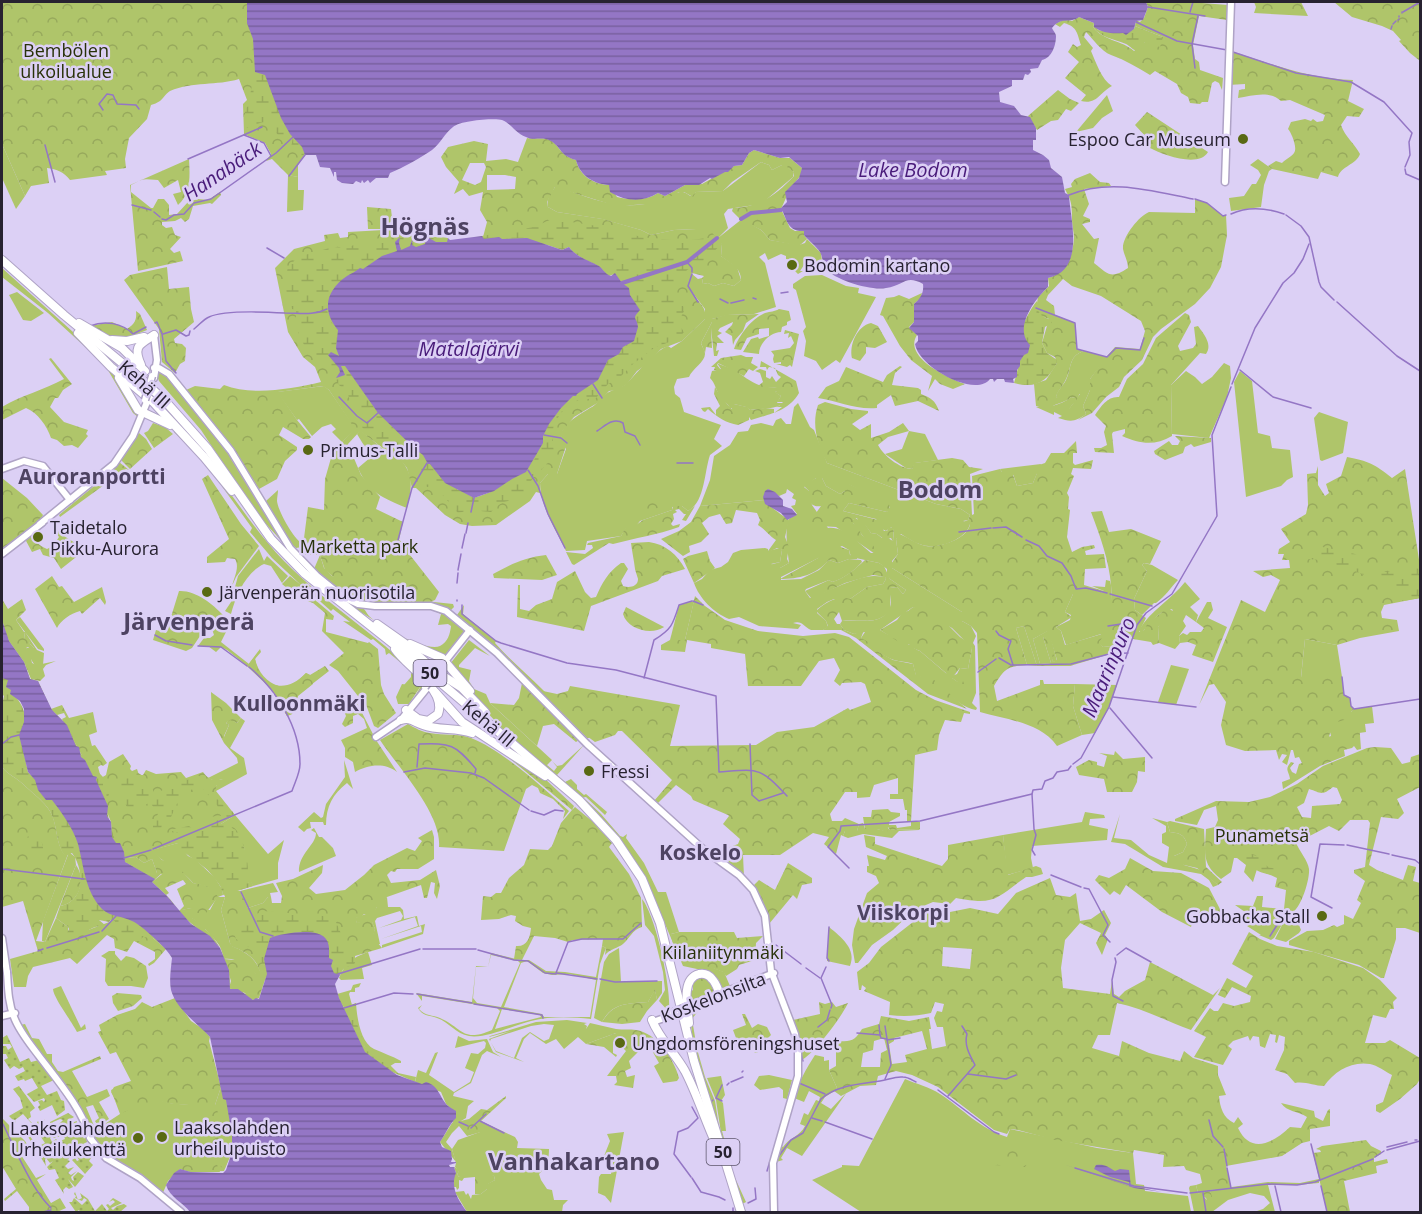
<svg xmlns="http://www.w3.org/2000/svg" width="1422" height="1214" font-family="'Open Sans',sans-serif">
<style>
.grass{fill:#afc56a;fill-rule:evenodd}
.forest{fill:url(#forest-crowns);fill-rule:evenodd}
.wetland{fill:url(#wetland-marsh)}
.garden{fill:url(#garden-dots)}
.water{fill:url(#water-rules)}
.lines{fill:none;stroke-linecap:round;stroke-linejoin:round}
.stream{stroke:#9476c5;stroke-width:1.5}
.river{stroke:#9476c5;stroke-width:4}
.major-casing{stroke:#afa3c6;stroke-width:9}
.highway-casing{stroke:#afa3c6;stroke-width:10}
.major{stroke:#fff;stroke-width:6}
.highway{stroke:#fff;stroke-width:8}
.major-bridge-casing{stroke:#afa3c6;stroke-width:9;stroke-linecap:butt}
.major-bridge{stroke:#fff;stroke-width:6}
.poi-dot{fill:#596913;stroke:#dcd0f5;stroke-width:2}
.labels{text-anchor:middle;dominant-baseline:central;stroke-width:5;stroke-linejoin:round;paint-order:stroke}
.shield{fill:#dcd0f5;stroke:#5d566b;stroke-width:1.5}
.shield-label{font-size:16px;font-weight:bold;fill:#272230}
.park-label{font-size:18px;fill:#283109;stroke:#dcd0f5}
.poi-label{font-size:18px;fill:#272230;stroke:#dcd0f5;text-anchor:start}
.street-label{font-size:18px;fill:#272230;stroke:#dcd0f5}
.water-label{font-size:20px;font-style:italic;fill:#491b7a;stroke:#dcd0f5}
.quarter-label{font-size:21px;font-weight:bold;fill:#4e4362;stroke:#dcd0f5}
.district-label{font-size:24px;font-weight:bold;fill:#4e4362;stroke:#dcd0f5}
</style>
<defs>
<pattern id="forest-crowns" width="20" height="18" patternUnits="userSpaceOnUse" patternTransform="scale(1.5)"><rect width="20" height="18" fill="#afc56a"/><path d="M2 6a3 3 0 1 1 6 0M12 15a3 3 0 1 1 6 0" fill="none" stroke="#97a95c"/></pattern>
<pattern id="wetland-marsh" width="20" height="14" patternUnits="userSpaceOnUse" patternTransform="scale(1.5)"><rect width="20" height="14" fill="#afc56a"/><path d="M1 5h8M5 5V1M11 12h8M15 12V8" fill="none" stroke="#97a95c"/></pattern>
<pattern id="garden-dots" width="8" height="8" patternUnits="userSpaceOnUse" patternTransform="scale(1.5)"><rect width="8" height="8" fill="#afc56a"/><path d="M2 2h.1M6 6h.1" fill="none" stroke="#97a95c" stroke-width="1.8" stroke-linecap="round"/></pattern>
<pattern id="water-rules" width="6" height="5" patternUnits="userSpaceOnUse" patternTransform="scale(1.5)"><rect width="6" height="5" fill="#9476c5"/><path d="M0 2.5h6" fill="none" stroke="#7960a0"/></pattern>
</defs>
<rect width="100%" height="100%" fill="#dcd0f5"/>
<g class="grass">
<polygon points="1107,95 1113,111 1102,118 1093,128 1076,132"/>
<polygon points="2,144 25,196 16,209 2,178"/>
<polygon points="1258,159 1272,169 1269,171 1264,185 1261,207 1231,211 1229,198 1244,196 1252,184 1256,184 1261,175 1258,170 1250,165"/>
<path d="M761,162L769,165L772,170L782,165H788V168L794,172L793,177L761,204L728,209L724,214L728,228L718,238L742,219L761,230L770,240L799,245L805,243L807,239L821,253L822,261L807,265V269L805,270L804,265L800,271H803L798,274L795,271L798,263L796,260L786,259V256L781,254L768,260L765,253L759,257L765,263L776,307L754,314L728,315L712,319V322L701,343C702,347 705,350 705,354C705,362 692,369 689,377L677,379L674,387L675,394L680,398L684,412L721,425L714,439L722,446L710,455C704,473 705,502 688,511L682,506L672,507V510L640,521L636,526L628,525L621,536L587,541L585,550L566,551C556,530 540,507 540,483L548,474H557L566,449C563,443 559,437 562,431C568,420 581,414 590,408C597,405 601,397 607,393C614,389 621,389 627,383C637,373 656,350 668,346L671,348L682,341L705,319V309L689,288L688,283L692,274L698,279L702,278L703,284L708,283L714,286L723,283L734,286L741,280C741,267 730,264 721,256L722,244L696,229L674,230L651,235L641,230L602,219L557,212L548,207C546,199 551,193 555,187H560C588,198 615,209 645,204C654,203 678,190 683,192C685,192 690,196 691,196L696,192L723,191Z"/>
<polygon points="288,175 298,177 298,190 304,190 303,210 287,212"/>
<polygon points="2,268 83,341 117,377 139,412 138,417 133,413 105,365 48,313 2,277"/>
<polygon points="822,275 846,286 859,288 858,293 876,297 840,363 836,360 822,370 816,361 804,356 806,341 803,331 806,327 796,290 793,288 793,284 805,276"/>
<polygon points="17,292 44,313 31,321 23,320 9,295"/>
<path d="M1084,351L1107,357L1090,379V390L1083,406L1086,414C1075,422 1071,422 1058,418L1062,416L1054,412V415L1036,407C1047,407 1061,406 1071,397L1076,398L1069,409L1080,394L1059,399L1056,397C1057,390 1063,386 1066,380C1072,368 1068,356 1084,351Z"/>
<path d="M717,363C722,366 730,367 736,371C749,380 759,389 777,387V391L775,392L781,396L777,403H784C774,410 762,408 750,410L746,407L734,404L733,408H730C727,402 723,403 720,397C716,390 715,383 710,378L712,371L721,369Z"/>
<polygon points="1224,363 1230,366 1231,378 1227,397 1209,438 1172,434 1171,385 1186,371 1195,377 1202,384 1212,377"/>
<polygon points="1240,371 1252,381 1258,433 1270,436 1272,448 1290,450 1293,477 1287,480 1281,486 1246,497 1234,382"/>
<polygon points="160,372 165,374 233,456 231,459 287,547 255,512 201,430 159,381 157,376"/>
<polygon points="324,386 329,390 356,429 342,442 332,432 336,429 331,424 322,427 312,436 299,419 297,420 277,392"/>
<path d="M798,403L810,427L814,430L827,463L936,504L961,509L970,515L968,520L963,521L970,524C967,538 942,548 929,546C919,546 909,539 901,534L896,539L898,554L892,561V568L962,612V621L971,626L976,636L973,643L975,646L976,693L972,703L977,708L976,710C953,706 942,679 916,676L913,664C906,661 900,662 894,660C882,656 871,646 861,638L865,632L854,634L844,630L840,624L842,621C859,619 882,627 890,607C892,602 889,594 890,588L897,587L903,594L906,590L890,579L887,575V569L879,563L851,557L849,550L842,546L781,577V580L801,579L819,570L829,560L838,563L849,559L861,560L862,562C854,571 843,579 832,582L829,580L806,589L805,591L810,598C826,592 860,575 875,576C878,576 881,577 885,576L886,579L883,584L867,587L850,599H834L827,602L817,609V613L826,621L828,627L823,630H811C804,627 802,620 793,623L801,625L798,629L759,626L739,617L729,619C714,613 699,598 694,583L702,579L710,570L721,567L728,562L733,553L741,550L765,548L768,549V551L780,548L782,550L780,562L771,564L780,568L789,563C788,553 784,528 789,519C791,517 794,516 797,514L791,506L795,505L796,500L792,498L794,494L787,489L786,493L779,496L768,489L764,500L700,506L710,480L714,456L730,445L738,432L748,431L751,425L761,423L773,426L776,420L781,418L786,424H791L794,407ZM816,478H822L826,486L840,494L845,491V484L850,485L890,507L887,512L849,503L843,511L876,519L882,529L886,531L891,527L894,530L893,541L888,538H882L877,534L871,533L865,524L855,518L852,521L853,523L876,553H871C858,543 845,526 828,528L812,505L809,491L804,487ZM913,607L952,628L972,648L968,669L960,668L957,674L952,676V678L963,686H961L920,651C914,649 912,646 908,644C899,638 889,636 880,630Z"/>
<polygon points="1319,412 1348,422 1343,453 1322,461 1320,460 1314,418"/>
<path d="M360,430L383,449L389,446C411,469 415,478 407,508C383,498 369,493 358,468L371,457L357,434Z"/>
<path d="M176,431C219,468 244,520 284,561C328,606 382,638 426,683L413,700L422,684L416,679L408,686L404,685L411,677V671L389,653L386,655L385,649L373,639L371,640L343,621L350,622L333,609L331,611L304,587L301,594L288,589L282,584L290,576L301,585L272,558L250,532L252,528L203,460L174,432Z"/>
<polygon points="909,431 925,434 938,460 915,463 912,469 906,468 885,454 902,449"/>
<polygon points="1041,464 1033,483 1017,486 1013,474 1002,472 1000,469"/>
<path d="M278,490C278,494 277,497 277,501C278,511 294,540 303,544L302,547L296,548L291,544L266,501Z"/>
<path d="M259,549L264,561L267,556L288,576L282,583L271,566L264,564C246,572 236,595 231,614L225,611L231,602L238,576Z"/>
<path d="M320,555L324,568L332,576L434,602L453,604L454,607L451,610C418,594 381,611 350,598C337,592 325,578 314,569Z"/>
<path d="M1144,563L1152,565L1178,580C1170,588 1166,596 1156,603H1154L1142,615L1135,610L1134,599L1147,571L1142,565Z"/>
<polygon points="1106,580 1110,581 1111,585 1112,646 1103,647 1098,642 1101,634 1066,645 1061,631 1056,627 1070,620 1071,615 1065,612 1073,594 1088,592 1090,589 1104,593 1104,591 1092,586 1105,587"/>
<path d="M1185,582L1200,599L1190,607L1198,615L1196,622L1186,615L1183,621L1186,626L1179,636L1180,643L1175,649L1159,643L1158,627L1173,610L1171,609C1158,611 1150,624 1141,633L1139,630C1151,610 1171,600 1185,582Z"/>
<path d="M342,600C349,602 359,604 364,609C366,611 367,614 369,616C380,627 426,652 440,646C448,642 450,634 451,626L448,624L438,625L441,614L425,607L442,612L464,630V633L445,657L408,642Z"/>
<polygon points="694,601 685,640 670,640 679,605"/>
<path d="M464,605L463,614L496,641L495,643C510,660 527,674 543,690C559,706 572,725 590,738H587L497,648L457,615Z"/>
<path d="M20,617L44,649V651L38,649L25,632L37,650L44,653L43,665H35C32,662 27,652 26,648H34L30,644L28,639H25L24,632H25L16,620Z"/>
<path d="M224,618H233L221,642L249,664L260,650L255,659C258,672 267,683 279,686L278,690L293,685L306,673L310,675L313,684L298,696L292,714L287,716L272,690L261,677L227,650L221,647L216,652L208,646H198L204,638H210L214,635L211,626Z"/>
<polygon points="1024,626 1037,666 1027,665 1016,628"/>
<polygon points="1049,630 1057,661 1053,662 1045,637 1043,637 1051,663 1040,664 1033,639"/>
<polygon points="1305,639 1337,645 1342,677 1301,678"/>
<polygon points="469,640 490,656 475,648 459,665 459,667 471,670 469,681 474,689 486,694 490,703 552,760 547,765 554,771 557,767 552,761 557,766 562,765 584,745 557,775 565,782 571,779 577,785 577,789 584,795 586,794 607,812 605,815 586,797 581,798 509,736 484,709 450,664"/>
<polygon points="1171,665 1189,669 1176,705 1158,702"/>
<polygon points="1075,684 1117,685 1109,707 1095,733 1082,735 1073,706"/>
<polygon points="1372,706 1374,723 1365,724 1366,732 1359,733 1360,736 1337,747 1337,754 1321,760 1318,740 1331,736 1326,715 1332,712 1351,712 1354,709"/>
<polygon points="241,718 245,721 230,748 244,758 247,774 216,791 216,786 223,779 215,781 208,778 238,763 237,758 224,743 224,737 229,725 226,723 230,719 237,723"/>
<path d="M344,760L353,789L347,783C333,794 326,806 326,825H324L323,822H310L311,828L307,829L304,832L298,827L314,812L321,818L323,817L326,804L345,777Z"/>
<polygon points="584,798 601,814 620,836 623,837 627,834 626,838 644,863 658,892 666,892 678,929 679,932 671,934 677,951 685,957 724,972 730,986 742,983 724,991 718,979 711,972 683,966 650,889 634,860 613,832"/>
<polygon points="1085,812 1104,815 1105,818 1090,819 1089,825 1108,829 1107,840 1032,846 1031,858 1033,868 1007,875 1003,835 1082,822"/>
<path d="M1120,814L1114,838L1131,840L1149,855L1167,863L1169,847L1162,843V834L1166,832V826L1152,818L1167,822L1170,832C1179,833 1184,834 1187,844L1183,852L1174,856L1184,865L1201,870L1218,885L1213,887L1209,880L1201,874L1163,867L1125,844L1111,842Z"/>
<polygon points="235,815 268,854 284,840 278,863 278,879 253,886 251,882 248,883 244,847 221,824"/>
<polygon points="863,823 865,829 877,829 886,831 887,827 890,830 920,829 919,830 899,831 892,838 863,834 848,838 843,836 845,831 857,831 859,824"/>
<path d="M314,828L319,837H322L333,848L336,856L299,872C298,854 316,845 316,833L311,830Z"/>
<path d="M178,843L188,856L195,859L215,878L222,889L223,895L218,897H225L221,910L230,943L232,946C246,952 257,959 261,974L257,976C251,967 236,957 224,959C223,955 221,948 219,945C214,937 195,917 186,916L181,910L191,908L210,910L217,897C208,885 208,887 193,883C183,869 162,864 152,850Z"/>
<polygon points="69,852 75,857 76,865 45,942 42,941 43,921"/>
<polygon points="136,857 144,863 152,859 157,873 162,873 152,882 154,879 125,862 124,858"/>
<polygon points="273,883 278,892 270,893 271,897 268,897 263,903 248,908 240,891"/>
<polygon points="387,897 388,907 400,907 403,910 404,919 417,916 419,926 425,924 423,934 382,948 382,945 422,932 421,926 381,939 418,926 415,917 379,928 401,920 403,916 400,911 377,918 375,921 380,944 377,944 372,937 375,929 372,922 357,923 355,918 374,911 377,907 381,905"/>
<path d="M642,899C656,916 672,991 669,1012L659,1001L665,990L663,972L654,936L645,925Z"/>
<polygon points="1250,914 1287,916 1274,938 1271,940 1259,935 1261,935 1247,926 1248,926 1246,923"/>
<polygon points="1295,915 1301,930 1299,933 1286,942 1275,939 1285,919"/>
<path d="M829,927C841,937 857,949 850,966L827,961Z"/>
<path d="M602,946L606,948L600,964L591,1019C572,1017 551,1016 531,1021C514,1025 486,1039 469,1036C456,1034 449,1022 437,1018C429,1015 422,1016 418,1008L422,1005V1001L416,993L472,1002L476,966L488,967L491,953L520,960H529L546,971L565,972L596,977ZM491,955L518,961L520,963L501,1007L477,1003L473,998L476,967H488ZM527,961L543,973L552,975L569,974L596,980L590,1017H544L542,1014L504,1007L521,963ZM422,996L497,1008L500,1011L492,1030C462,1043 463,1028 440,1018C433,1015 425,1016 419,1009L422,1005ZM502,1009L540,1015L541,1017L495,1029Z"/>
<path d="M619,948L621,982L662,981V993L657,1000L655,990L648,1002C628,1004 613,1002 602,1022L594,1018L604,962L609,954Z"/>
<path d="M368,952L372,965L362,968L364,979L341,980L339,978C346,962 352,958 368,952Z"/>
<path d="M361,983L359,987L355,988V992H350L349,994L352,1005L356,1003C357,1017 360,1042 374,1049C383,1053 392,1056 401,1061V1063H395L387,1068L369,1055L339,998L337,994L351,990L353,985Z"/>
<path d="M61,986L81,1028L85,1024L86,1029L77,1032C72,1022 53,997 53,989Z"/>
<polygon points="701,1007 692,1019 697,1049 705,1077 715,1101 720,1133 730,1167 746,1202 742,1204 744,1210 749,1212 743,1212 698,1061 692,1036 690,1011"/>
<path d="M567,1020L587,1023L584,1024L587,1026L586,1029L590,1023L616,1029V1033L586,1044L578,1037L564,1049L556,1039L546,1044L530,1033L524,1039L516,1058L524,1062L496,1052L489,1039L511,1031L489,1037L490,1036L536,1022ZM544,1024L554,1025L549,1039L544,1041L530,1032L522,1038L514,1058L496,1051L490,1041L491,1039L531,1026Z"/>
<polygon points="458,1036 469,1041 487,1039 493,1052 501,1057 487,1051 482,1055 471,1083 454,1093 453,1096 474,1101 468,1106 466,1118 451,1127 456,1113 446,1104 441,1092 415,1082 418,1070 426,1073 435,1053 438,1052 429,1075 454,1092 470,1082 474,1072 465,1068 471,1053 478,1054 485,1048 486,1043 484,1041 455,1048"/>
<path d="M815,1055L824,1057V1061L829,1060V1070L837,1088L836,1090L825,1097L821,1103L831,1109L847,1092L802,1156L787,1148L781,1158L783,1160L776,1162L780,1146L783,1147C789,1138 800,1136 805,1126L800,1124L804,1113L808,1115L816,1100L819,1101L820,1097L809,1091L804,1102L794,1098C799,1081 806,1069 815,1055Z"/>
<polygon points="769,1075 792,1080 787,1099 783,1098 783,1090 779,1087 760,1090 754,1085 759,1076"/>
<polygon points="721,1076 725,1095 721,1101 723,1103 726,1131 722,1131 731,1164 721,1133 716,1100 707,1078"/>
<path d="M905,1079C916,1084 930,1087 940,1094C963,1109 980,1129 1007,1137L1010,1129L1097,1148L1133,1153L1136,1184L1144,1185L1145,1191L1188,1196L1191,1212H861L812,1180L842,1167V1165L859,1166Z"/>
<path d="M133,1081C159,1109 181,1104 215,1105L221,1087L222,1092L227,1099L232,1135V1152L224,1171L191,1172L180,1169L168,1181L162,1195L108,1156L101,1149L91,1133L120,1114L111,1090Z"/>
<path d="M481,1121L515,1137L518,1142L517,1148L549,1149C549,1159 547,1168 539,1174L541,1180L547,1189L552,1190L554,1200H568L563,1205L562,1212H467L455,1192L464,1191L466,1195L468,1193L471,1199L472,1195L481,1194L487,1189V1184L495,1180L494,1176L476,1171L459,1177L457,1174L459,1171L455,1167L456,1163L452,1149L458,1140L480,1132Z"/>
<polygon points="624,1132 611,1203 605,1196 598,1193 599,1177 601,1174 611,1174 613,1160 606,1160 604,1156 610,1141 607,1134"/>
<polygon points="1319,1179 1319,1183 1297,1185 1268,1185 1275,1212 1254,1212 1263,1209 1270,1203 1264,1196 1250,1193 1228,1200 1212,1212 1194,1212 1189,1188 1190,1186 1196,1185 1198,1193 1201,1194 1207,1200 1211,1198 1210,1190 1268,1182 1300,1183"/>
</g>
<g class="forest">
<path d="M2,2H247L256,62L293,137L305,154L298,165V177L288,175L272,159L266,161L271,154L265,143L244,134L243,104L247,100L239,79C217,86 193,81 170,91C165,94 164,98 160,101C157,103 154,104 151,105L147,119L129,138L125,159L126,168L105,171L107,175L70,180C64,172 57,169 47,168L49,183L31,186L25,196L2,144Z"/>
<path d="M1146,2H1189L1228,5L1227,20L1199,16L1193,45L1195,59L1199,62L1200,70L1223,78L1222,90L1219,83L1215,81L1212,83L1208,102H1202L1200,104L1190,103L1188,97L1181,93L1177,84L1155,71L1150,75C1137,67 1125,60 1111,55C1101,51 1093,39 1086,32L1084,37L1093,48L1091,51C1096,62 1101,79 1112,86C1100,92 1097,105 1081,101L1086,95L1065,78L1079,62L1068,52L1073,44L1077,47L1081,45C1077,34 1078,27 1064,23L1060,27L1055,24L1065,19L1072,21L1079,17L1094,23L1093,27C1103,41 1122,40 1134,51L1145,42L1163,37L1135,26L1136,20L1140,22L1144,18L1148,7Z"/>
<polygon points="1254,2 1301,2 1308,16 1254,13 1256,7"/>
<polygon points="1334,2 1420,2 1420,61 1410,53 1399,41 1401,40 1393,31 1382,26 1352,17"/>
<path d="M1231,51C1271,64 1310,79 1353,80L1348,101L1364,109L1359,117L1347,116L1341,125C1345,137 1355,144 1360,154C1356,165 1341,166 1338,177L1321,172L1318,179L1272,169L1268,166L1276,161L1282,163C1285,160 1292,156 1294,153C1298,148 1291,132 1288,129L1291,122L1305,119L1311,121L1313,119L1317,122L1323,121L1325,115L1290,100L1281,101C1269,90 1252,96 1238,98L1239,90L1245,89V84L1228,85Z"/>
<polygon points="1058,90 1070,99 1079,103 1071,111 1066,109 1058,120 1051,121 1037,130 1028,116"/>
<path d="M1147,112L1208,152C1199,168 1163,155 1150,148L1146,137L1135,125Z"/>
<path d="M527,138C534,140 541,137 550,140C559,144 559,155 576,160C580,176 593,184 609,185L617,197C630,200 646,201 658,193L665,196L685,185L702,184L734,166L742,165L749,153L754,150L780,158H790L802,168L801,175L790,189L781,209L790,228L795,231L805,230L804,235L807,239L799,246L770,240L761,230L741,220L732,211L733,208C760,207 776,195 794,176V172L787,168L788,165H782L772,170L769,165L761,162L732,182L723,191L696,192L693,197L684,192H678L677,194L650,204L616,206L555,187L547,202L548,207L557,212L603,219L641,230L651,235L674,230L696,229L706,226L722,244L721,256L737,267L741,280L734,286L723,283L714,286L708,283L703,284L702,278L704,276L692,273C683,300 709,300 705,319L682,341L661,349L647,364L637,371L627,384L618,390L609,391L599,402L574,417L563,430L561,437L567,443L557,474H548L540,483V493L536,492L530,501L496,525L472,526L460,524L445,515L416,488H412L407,468L390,447L384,449L360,431L348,444L361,475L380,497L376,509L403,522L399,540L407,545L410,555L439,592L435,600L430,602L367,600L358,593L346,587L325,570L320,555H305L301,550L303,546L308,507L324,510L325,479L333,451L355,429L329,390L323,386L278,392L297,420L311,437L309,439H303L283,427L279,435L297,447V450L285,461L277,479L259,489L231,445L186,390L195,386L220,389L224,385C252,396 291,389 321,382L315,367L303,357L288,332L275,268L294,249L325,241L324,235L338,233L340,238L348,237V232L401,229C414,238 433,236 448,238L457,490H461L474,498L490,493L618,279L615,273L569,247L483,237L487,222L480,210L483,192L469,196L463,189L454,194L459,182L446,167L441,157L448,147L474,141L488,144L486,161L506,159L518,162ZM470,163H484L486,167L481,182L475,185L462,180ZM487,175H505L516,177L515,189L487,190Z"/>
<path d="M189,159C190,176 191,194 178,205L173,194L181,192L178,180L164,188L158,180L143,179L131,185V192L151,208H153L158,199H164L169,205V215L177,214L188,202L198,199L208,200L220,192L221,195L212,204L210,203L193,206L189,219L185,222L181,218L175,221L162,222V225L166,228L172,227L175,235L181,237L170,249L174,253L180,251L183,261L138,271L130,185Z"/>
<path d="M1090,173L1100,182L1109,183L1111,186L1084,189L1089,204L1083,216L1090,219V222L1082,224L1094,239L1099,238L1094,263C1109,275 1111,279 1128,268C1128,261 1124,255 1123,249C1122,237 1139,216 1149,212L1195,213V199L1207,203L1223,216L1226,215L1227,235L1221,267L1210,288L1195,304L1161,329L1153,337L1142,360L1124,377L1119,387L1106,397L1092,413L1078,420L1086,414L1083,406L1090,390V379L1102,362L1115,347L1140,349L1145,331L1141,321L1101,296L1072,286L1063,279L1048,295L1046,300L1054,306L1055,315L1075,323L1077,349L1084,351C1068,356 1072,368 1066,379C1063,386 1058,390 1056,397L1059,398L1060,393L1066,389L1079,390C1081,398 1073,403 1068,410L1070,402L1075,398L1071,397C1065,404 1054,402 1049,410L1036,406L1034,384L1046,380L1057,363L1055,357L1047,353L1042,343L1049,319L1041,316L1036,309L1038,297L1049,286L1048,278C1066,273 1073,255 1074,238C1074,232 1072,226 1072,220C1072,213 1072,203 1069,197C1068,194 1066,192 1065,189L1072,187L1071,184L1075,179Z"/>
<polygon points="367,207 391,209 392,218 388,229 368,229"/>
<polygon points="167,267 169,289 189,287 191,309 194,322 174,339 175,343 182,344 186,348 185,361 180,364 175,373 162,362 159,329 124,280 130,275"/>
<path d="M922,293L921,298L914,304V322L909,327L917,335C902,358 953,380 965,384L953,389L940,384L935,379L928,391L932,376L911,360L900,346L883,316L880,315L886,298L894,297L899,295L909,299Z"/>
<path d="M779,309L789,311L791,320L787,322V325L782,327L781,332C771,332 759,343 759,354L743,352L751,339L758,337L759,339L769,336V328L759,329V334L747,338L741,350L734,349C739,335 752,318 765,313C771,311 774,312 779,309Z"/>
<path d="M136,311L140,314L147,330L137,334L134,339L110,337L90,326L112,322L127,329C135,324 137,319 136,311Z"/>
<path d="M1185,313L1189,315L1191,322L1178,346L1180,351L1193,348L1196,344L1194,327L1198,326C1204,334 1213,345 1206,354L1200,353L1171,385L1172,436C1155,446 1140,444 1122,436L1125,433V429L1113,432L1112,434L1114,453L1095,452L1094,448H1101L1107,445L1104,432L1106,426L1095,415C1101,406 1108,396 1119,397L1127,379L1143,364L1156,338Z"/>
<polygon points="759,314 746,323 743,331 735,340 733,345 732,336 725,332 732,325 733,322 720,328 718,331 722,333 717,336 724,343 717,343 716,351 719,350 717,356 714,356 711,328 712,348 706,347 705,353 701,343 712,322 712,319 725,315"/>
<path d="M871,323L878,326L887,342L875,348L866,347V353L860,361L852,358C849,345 857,326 871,323Z"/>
<polygon points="785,330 799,334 792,367 790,365 787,367 776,364 781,364 781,362 774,363 773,359 774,355 771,351 790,348 794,343 791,336 788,338 789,333 784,334"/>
<polygon points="741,355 746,357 753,357 751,363 758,367 753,371 749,369 744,376 718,363 717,365 721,370 714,370 715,367 711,367 721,358"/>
<path d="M51,358L72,384L63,390L58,398H55L50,407L64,422L88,430L86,434L88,436L78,448L72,445L64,446L57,440L51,438C47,426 38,413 26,408L2,420V407C22,395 44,390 64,379L49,359Z"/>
<path d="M761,361L796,381L799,393C788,412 769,414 751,420L749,417V420L738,425C726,423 717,417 708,409L705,412L703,411L701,408L710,407L716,415V410L720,406L714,394L715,387C720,396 725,403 732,409V404H734L747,407L750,410L765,408L774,409V413L782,407H775L779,406L783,402H765H777L781,396L774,392L777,391V387L767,388L758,386L763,382L760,373L755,371L760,369L766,371V377L770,379L772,376L776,382L781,377L778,375L775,368L769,367L767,370L766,367H760Z"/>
<path d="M900,366L902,367L895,373L892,385L918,388L921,390V394C931,398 935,400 939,411L918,401L895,406L891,395L877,405V408C855,410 839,401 818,398L826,387L839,381L846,367L883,382L887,375Z"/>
<path d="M825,402L851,409L868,411V413L852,424L860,430L871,424V438L889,432L903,423L909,431L888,437L878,445C884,456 899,468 912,469L914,463L952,458L963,460L969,467L983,469L970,474L972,515L974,514L972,476L1000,469L1002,472L1010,470L1018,472V474L1013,475L1017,486L1033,483L1037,473L1036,466L1045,463L1051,453H1064L1076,441L1077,453H1073V463L1075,465L1093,460L1091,469L1073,468L1071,474L1074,476L1067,493L1069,497L1068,509L1070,510L1067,537L1072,552L1082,547L1094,545L1095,548L1085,551L1086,555L1104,554L1106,568L1085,569L1084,585L1104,591V593L1090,589L1089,592L1092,593L1095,598L1073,594L1065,612L1072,617L1056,627L1061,631L1065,645L1102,634V638L1099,642L1103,647L1112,646C1105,625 1113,606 1111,585C1109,560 1100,536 1091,512L1102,511L1109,532L1131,529L1161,541L1150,564L1144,563L1142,565L1147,571L1134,599L1135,610L1146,618L1139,632L1144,630L1148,623L1166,609H1170L1175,613V615L1158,627L1159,643L1153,645L1151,642L1133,639L1132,637L1124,635L1120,651L1070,666H1037L1024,626L1016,628L1027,665C1006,666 1004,670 994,686L997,701L1040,685V680H1043L1044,684H1075L1073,706L1082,735L1057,746C1040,722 1007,720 980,712L977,633L971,626L962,621V612L892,568L891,564L898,554L896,539L899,534C908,537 916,544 926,546C939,548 968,539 970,524L963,525L958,524L968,520L970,515L961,509L936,504L827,463C818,445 811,426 818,405ZM1048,631L1057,660L1053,662L1052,657L1054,656L1045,636L1043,637L1051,663L1040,664L1033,639Z"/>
<polygon points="153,423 165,427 173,434 154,448 144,433 148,431"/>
<polygon points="139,433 146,439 152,449 130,469 121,460"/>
<polygon points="1175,436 1211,438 1211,442 1194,447 1191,444 1185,447 1183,453 1165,460 1155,454 1154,451 1169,441 1172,445 1178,445 1180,441"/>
<path d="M1347,457C1368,461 1375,464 1392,478L1405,469L1420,566V598L1384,605L1381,612L1382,618L1397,620L1399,631L1360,638L1337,645L1305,639L1301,677H1342L1344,695L1350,698L1351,706L1354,709L1351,712L1352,716L1348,715L1344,720L1331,724L1330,727H1336L1330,733L1329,737L1334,740L1336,732H1350L1353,727L1349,725L1359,722L1361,749L1357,750L1354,746L1352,748L1344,750L1345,756L1320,766L1283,789L1282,782L1290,779C1289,771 1284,770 1291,762L1294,763L1290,768L1292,772L1296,774L1299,764L1302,763L1299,757L1295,758L1293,750H1291L1287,765L1282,762L1287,755L1282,754L1279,760L1276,750L1245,751L1226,745L1221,725L1226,702L1214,684L1209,685L1199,705L1241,600L1265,612L1280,580L1271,575L1263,577L1253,571L1290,568L1289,560H1282L1284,554H1278L1279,549L1290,542L1281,529L1306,514L1308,505L1307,474L1316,473L1318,466V485L1325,496L1329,493L1326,484L1341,476Z"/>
<polygon points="119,462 129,470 126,469 60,517 59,515 99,482"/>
<path d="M208,475L241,524L259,546L236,577L232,586C234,577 240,567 235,559L227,558L225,562L207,563V557L229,539L202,479Z"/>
<path d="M818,477L822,478L826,486L840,494L845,491V484L847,483L889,504L890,510L887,512L849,503L843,511L878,520L884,531H887L889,527L894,528L893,542L891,538L885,540L877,534L871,533L865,525L859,524L857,518L853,520V523L857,526L862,535L872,543L877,553L875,554L836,527L819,526L817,528L813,526L811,520L821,506C812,508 806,500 809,491L803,485Z"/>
<polygon points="2,478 27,498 43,515 39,522 2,552"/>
<polygon points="656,495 661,496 670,505 633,514 623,514 633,505"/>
<path d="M764,500C766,504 786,518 789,520L785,537L789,547L787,559L789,563L780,568L777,572H766V566L780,562L782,550L777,548L769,552L768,551L776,540C768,535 765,529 758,525L760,520L757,513L736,510L732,523L726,524L720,514L709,517L702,523L709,534L701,542L689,546L690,552L683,556L661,539L679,531L691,522L700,506Z"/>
<path d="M673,506H682L688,511L695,506L686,521L682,520L686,514H684L679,509L675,510L677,512L673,514L674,519L671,524L673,526L680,524L679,527C657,535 635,538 613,544L609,543L574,565L572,564L566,552L585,554L593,548L592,545H587L588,543L621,536L627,525H636L643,520L672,510Z"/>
<path d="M34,531C34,541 38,545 47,549L53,546L59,537L55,532L58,531C67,540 79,543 87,552L80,554L61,569L54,558L43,555L40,549L32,552L25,539Z"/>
<path d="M649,542C665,544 678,555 685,569L662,576L658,581L591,606L584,631L517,617L518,585H520V609L529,611L536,605L552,599L557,582L575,571L585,592L591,598L596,597C602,583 608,572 621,563H624L628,569L621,581L623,586C629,588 638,587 638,579C638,578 635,570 635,569C634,560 632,552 631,543Z"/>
<path d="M830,543L849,550L850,555L857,557V559H849L838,563L829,560C816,575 799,579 780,579L818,558L823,552L825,553Z"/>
<polygon points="707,551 710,561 715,568 694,583 683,559 688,556"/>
<path d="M546,555L557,575L542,580L494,578L493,574C511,564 526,557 546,555Z"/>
<path d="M865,560L879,563L884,566L890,579L906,590L903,594L897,587L890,588V610C879,626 859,619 842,621L839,612L834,619L837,624H840L844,630L854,634L864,630L861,638L876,646L879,652L893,660L913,664L916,675L933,679L967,709L928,694L856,638L841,630H823L828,626L826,621L817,612V610C827,602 837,595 850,599L867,587L883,584L886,579L885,577L873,575L845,583L812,599L805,591L829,580L832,582C844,579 855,569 865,560Z"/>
<path d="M52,576L59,587L62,586L74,602L102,587L106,602L105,605L100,598L82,614L80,611C70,614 61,620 57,628L35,589Z"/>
<path d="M179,591C195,590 213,604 223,615L208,624L192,648L186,651L153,640L156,630L166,633Z"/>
<polygon points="695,596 705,606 725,620 758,631 803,636 835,633 849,637 916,690 935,700 970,712 970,714 964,713 961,722 945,720 939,735 937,750 915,755 911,821 920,822 920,829 890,830 888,827 887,832 877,829 865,829 863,817 871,817 872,810 888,809 891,812 900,813 900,816 889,822 889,825 896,825 897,828 911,826 911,822 907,822 907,810 905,810 903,799 890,799 890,794 898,794 898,778 874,785 870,797 857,798 857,792 845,792 830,814 832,821 842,821 845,818 859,824 857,831 851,833 845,831 843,836 841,835 836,854 824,844 829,837 813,833 780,855 743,855 744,877 712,854 738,844 740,839 723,824 729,816 728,815 693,800 691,796 676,785 657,804 654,801 672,780 622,731 618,731 615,735 595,742 580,731 543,691 557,694 568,691 570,686 680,705 670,746 756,745 777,732 814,727 848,708 850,710 871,702 865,684 861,682 842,683 840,686 834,681 840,670 834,658 819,661 801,686 748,686 745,654 711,648 711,644 687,640 685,652 661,650 661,645 670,640 685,640"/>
<polygon points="2,599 8,609 22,599 26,610 16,620 24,632 25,639 29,639 30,644 34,648 32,651 28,647 26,648 30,653 32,663 37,665 56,661 46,665 43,669 45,676 40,681 31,679 24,662 9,641 6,633 2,620"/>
<polygon points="302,599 314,599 334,616 333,620 326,619 326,632 368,643 369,642 378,649 381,685 384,694 396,713 378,728 374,726 365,702 362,701 338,671 329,665 344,653 322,631 325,613 313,603"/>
<polygon points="1207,602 1211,602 1213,610 1208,618 1227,627 1213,662 1192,655 1196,645 1188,642 1180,643 1179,636 1183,633 1187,635 1190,632 1201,632 1204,628 1196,622"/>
<path d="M626,607L664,627C651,636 627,629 623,614Z"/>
<polygon points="913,607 919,608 944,621 960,637 971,644 972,648 968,669 960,668 952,678 958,682 963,681 965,686 957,689 948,681 946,673 920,651 910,647 909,644 902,644 880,630 897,620 903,612 908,611"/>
<path d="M260,649L261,652L255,659C261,689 287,694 306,673L310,675L325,666L329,671L298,695L292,714L287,716L272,690L247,666Z"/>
<polygon points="416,678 422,684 409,704 398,704 396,697 402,684 408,685"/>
<polygon points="522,683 579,740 576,742 554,724 543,726 537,746 490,703 514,705 519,698"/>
<polygon points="211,692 226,703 241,718 237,723 230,720 226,723 229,725 224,736 224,743 212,720"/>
<path d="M357,703L376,740L397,772C384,762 368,765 355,772L353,762L345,757V748L341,740L367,728L364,719L358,714L353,716V723L345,727L342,724L346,716L344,711Z"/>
<path d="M62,705L69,718L93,712L97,732L89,735L92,746L95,745L107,763L103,766L101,765L98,767L101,778L106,775L109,762L123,754L131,766L130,769L132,771L137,769L139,775H143L146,770L156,774L181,772L186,778L203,772C209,780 213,781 224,779V782L216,786V791L235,815L221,824C224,824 227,824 230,825C246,832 248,868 248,883L251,881L253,886L237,891H240L248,908L263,903L268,897H271L272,903H281L282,896L276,883L293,879L323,865L322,873L309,888L316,894L345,890L364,875L374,865L407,848L415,851L422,841L418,838L432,830L434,837V859L418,869H397L395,872L391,871L387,875L391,883L420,880L436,870L440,886L437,899L434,893L435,883L431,882L427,898H424L421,885L387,897L381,908L377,907L373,915L364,914L361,917L356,918L357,923L371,919L375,929L373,937L382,948L355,956V963L343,969L340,975L267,974L259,998L253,1000L248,998L245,993L229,988L231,981L224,959L235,960L242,958L248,962L256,974L260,973C257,958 246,952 231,946L230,943L221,910L225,897L222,888L207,869L178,847V843L153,850L162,860L178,864V867L193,883L204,885L213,889L218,897L206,913H196L191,908L182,910C184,913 203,925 205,926V929L212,935L220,948C207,932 191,927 179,911L184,906L177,889L186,884L183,880L165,888L169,893L166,895L152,882L162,874L157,873L152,859L144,863L136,857L124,858L112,837L111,822L93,776L62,719L66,717L64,713L57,715L51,709Z"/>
<path d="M408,724C415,728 422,732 430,733C444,736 458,733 471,738C504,751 543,788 569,811L563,819L565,811L553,799L540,793L538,788L532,785L526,789L504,851L439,847C442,814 398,767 380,740Z"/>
<path d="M1375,747L1391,748L1402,764L1410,762L1411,757L1420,754V787L1397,799L1404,813L1398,819L1381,817L1369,865L1377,870L1403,880L1408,865L1416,867L1413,881L1420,883V933L1405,928H1396V939L1384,978H1381L1359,965L1289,945V941L1307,931L1323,930L1334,925L1337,927L1344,924V915L1353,919L1361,903L1357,900L1365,881L1354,873V870L1365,867L1370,823L1368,820H1350L1339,831L1329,826L1296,843C1299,850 1308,861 1309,869C1310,880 1300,913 1288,915C1277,918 1261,914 1250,914L1246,923L1245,912L1235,905L1253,906L1257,896H1263L1262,907L1284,909L1286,890L1275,887L1277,878L1257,869L1253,882L1244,872L1246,865L1237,858H1234L1231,872L1221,879C1201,864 1205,852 1206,829L1215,827L1218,820L1216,806L1204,810L1197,825L1175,821V819L1216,801L1249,802L1270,797L1297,784L1323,766L1367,748ZM1333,787L1337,788L1342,800L1340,804L1312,806L1311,818L1302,817L1297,807L1304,803L1309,789C1320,792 1321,797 1333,787Z"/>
<polygon points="1115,751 1123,759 1145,757 1145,772 1138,771 1137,782 1132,792 1107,792 1104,779 1079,775 1076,767 1089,760 1097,762 1097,765 1104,767 1107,756 1099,753 1114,755"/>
<path d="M502,752L544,778L574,806L572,810L575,807L592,821L612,843L609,847L629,874L641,898L642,927C632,930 630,938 623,944C618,948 610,949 605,955L606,948L602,946L603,939L573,940L568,942L555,938L534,936L522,960L514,959L516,946C527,947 530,938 531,928L523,926L515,921L516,916L511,915L499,919L481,920L483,896L491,897L496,893H501L509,878L524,865L530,849L548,850L552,846L561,823L572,810Z"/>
<path d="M2,767C8,775 17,778 23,784C31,792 41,799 47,807C59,821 54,842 65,855L68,854L36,941L45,942L56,918L68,927V933L88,930L120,918L153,938L166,949L154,963L149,966L148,964L155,959V952L134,941L127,952L115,948L114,939L107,935L77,964L70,958L33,967L28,976L26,987H14L10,959L38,951L23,901L2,907Z"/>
<path d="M1170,821L1204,829L1206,867L1222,882L1218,885L1197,868L1171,862L1172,857L1183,852L1187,844C1184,834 1179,833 1170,832L1167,822Z"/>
<path d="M864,835L875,837V844L942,866L948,859V845L1003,835L1008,875L1036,866L1041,868L1043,874L1032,877H1026C996,898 996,906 956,898L950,904L933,902L914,910L893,930L872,945L858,963H855L852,945L854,929L867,893L879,883L876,876L867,872V866H869L867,855L885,860L887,856L866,847Z"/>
<polygon points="1130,858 1153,871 1181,873 1209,888 1221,911 1217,918 1195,914 1191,927 1162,912 1126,885 1120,895 1114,891 1110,895 1095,880 1099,875 1109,878 1125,869"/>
<polygon points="788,863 812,878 812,883 802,885 797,899 793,895 769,924 766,910 753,886 759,880 775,890"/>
<path d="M76,865C87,880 79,903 60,906Z"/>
<path d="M1050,878L1056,895L1070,897L1076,893L1080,921L1091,919L1104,910L1111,923L1105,935L1108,939L1102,955L1096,943L1101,933L1080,923L1065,940L1061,968L1063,988L1110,994L1112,981L1114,994L1119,997L1125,991L1145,980L1150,962L1213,995L1220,988L1191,1030C1166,1021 1142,1008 1117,1003L1110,1035H1098L1092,1048L1119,1056L1122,1041L1149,1053L1180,1061L1184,1051L1193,1058L1218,1066V1075L1226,1095L1219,1096C1220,1107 1223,1118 1234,1123L1238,1117L1243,1124L1238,1128C1251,1155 1273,1143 1290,1127L1301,1128L1307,1117C1298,1111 1287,1112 1281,1103L1314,1111L1315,1117L1323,1121L1328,1110L1330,1109V1126L1310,1129V1141L1302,1143L1282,1156L1226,1166L1231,1188L1210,1190L1214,1204L1210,1207L1206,1198L1198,1193L1196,1185L1202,1183L1200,1174L1186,1170L1184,1166L1163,1167L1164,1155L1134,1150L1133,1153L1055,1140L1018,1130L1010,1129L1007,1134L994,1130L938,1087L912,1075L896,1071L878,1076L876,1085L860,1086L841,1096L834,1091L837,1088L829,1070L836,1066V1045L840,1041C852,1042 856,1039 862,1029L879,1024L881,1016L909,1021L929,1017L931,1029H929L932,1049L946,1046L943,1027H937L934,1018L937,1011L942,1012L944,1004L935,1002L931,1013C917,1016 904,1017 889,1015L890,1002L864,991L866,988L862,985L861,990H859L857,972L869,963L881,947L922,915L931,911L937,910L950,912L970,908L998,914L1016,893ZM943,947L972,949L970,969L942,966ZM922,1031L927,1049L905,1055L907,1062L892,1064L889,1044L894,1041V1038ZM884,1038L887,1050L881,1053L880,1067H861L863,1053L873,1050L874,1041Z"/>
<path d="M679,932H734L737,938L763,936L756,943L755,960L739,965L737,969L726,976L723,972C704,964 672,959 671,934Z"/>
<path d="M1249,932L1260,939L1277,946L1314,952L1363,968L1380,980L1397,998L1393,1002L1394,1009H1390L1386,1018L1373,1015L1365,1043H1385L1390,1040L1420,1058V1079L1417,1084L1400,1099L1380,1113L1376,1111V1105L1383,1102L1392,1075C1386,1072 1377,1065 1370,1064C1351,1061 1335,1071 1324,1086C1314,1086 1305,1081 1295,1083L1287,1074L1275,1070L1284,1050L1285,1037L1279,1035L1277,1043L1275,1042L1276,1035L1270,1034L1265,1048L1260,1046L1259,1037L1253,1036L1250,1041L1248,1036L1233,1041L1228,1046L1232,1049L1223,1065L1194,1057L1206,1037L1194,1031L1210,1008L1214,1011H1218L1223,1003L1234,1006L1250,1002L1251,996L1232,987L1225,998L1218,995L1227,978L1246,988L1253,976L1232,964Z"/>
<polygon points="109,951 115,951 115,954 121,961 126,956 134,958 146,966 148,978 144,988 131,986 108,986 105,981 106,959 101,956"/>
<polygon points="700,977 708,979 714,991 690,1004 690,992 693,990 693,983"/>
<path d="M655,989L657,1000L647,1011L640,1022L622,1024L602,1022C614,1002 627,1004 648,1002Z"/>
<polygon points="117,993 141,995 142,998 133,1006 118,1011 113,1003 112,996"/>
<path d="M175,998L191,1021L203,1029L210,1037L209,1041L221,1087L215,1105C224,1130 238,1141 225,1168L221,1167L219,1161L216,1162L220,1172H191L180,1169L179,1167L183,1165L202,1166L191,1142L197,1137L202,1131L191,1130L185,1135L186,1122L206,1120L205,1105C189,1105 170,1106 155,1099L144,1107L137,1106L122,1113L111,1092L114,1087L131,1081L116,1052L110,1054L98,1032L101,1031L99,1025L117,1015L135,1009L142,1002L152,1007Z"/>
<path d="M819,1002L825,1004L832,1002L836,1007L848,1003C843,1015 812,1057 801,1060L800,1044L793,1020L820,1014Z"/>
<polygon points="742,1014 745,1014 752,1028 758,1024 767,1027 771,1035 763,1043 765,1050 755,1053 747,1038 732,1044 729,1041 736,1038 733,1030 746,1025"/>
<polygon points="25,1024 32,1038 39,1039 47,1054 52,1054 52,1062 58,1071 63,1072 100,1056 101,1059 72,1071 87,1097 107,1089 110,1096 99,1102 109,1119 98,1126 95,1121 99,1118 93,1105 86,1107 95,1128 91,1130 80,1108 77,1108 20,1025"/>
<path d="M616,1029C623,1030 630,1029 636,1030C657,1033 674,1059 679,1078L677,1081L663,1083L654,1066L659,1063L650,1047L646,1044L629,1061L631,1068L625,1071L627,1077L635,1075L633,1088L614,1085L617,1082L616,1076H607L626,1051L623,1048L626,1041L616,1038L613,1043V1053L617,1055L616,1057L604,1047L586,1044L616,1033Z"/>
<polygon points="506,1096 506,1098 481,1121 481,1132 467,1136 459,1126 452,1133 446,1142 452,1149 456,1162 440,1142 452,1123 469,1119 481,1109 487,1110"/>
<polygon points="2,1118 25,1141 30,1149 21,1155 36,1178 46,1174 37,1180 51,1203 60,1198 66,1208 57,1212 29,1212 29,1207 17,1191 5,1201 4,1199 16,1189 2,1166"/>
<polygon points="1366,1140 1371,1146 1381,1151 1381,1154 1374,1158 1374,1162 1387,1159 1388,1163 1376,1166 1377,1173 1344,1181 1350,1212 1327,1212 1313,1153 1321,1152 1320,1150 1316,1149 1322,1146"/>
<polygon points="1005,1147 1029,1152 1032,1157 1025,1167 994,1165 996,1162 993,1156 1004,1156"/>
<path d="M454,1167L460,1170L457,1174L459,1177C468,1169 485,1169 494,1176L495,1180L488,1184L487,1189L481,1194H475V1177L464,1178L462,1181L459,1180V1188L457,1190L456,1187H453L454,1175L456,1173Z"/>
</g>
<g class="wetland">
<path d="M247,2L306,149L305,154L299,157L291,148L293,137L287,142L280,138L268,121C263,122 252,125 247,128L245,126V109L248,106L256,64L253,58L252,38L247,23Z"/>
<path d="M1094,23L1098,30L1108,32L1134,29L1135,26L1163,37L1160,47L1145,42L1139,52C1133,50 1131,47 1126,44C1114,39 1101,38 1093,27Z"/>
<path d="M552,219L623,230L640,237L682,241L716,237L722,244L701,263L687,270L682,277L681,284L674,292L685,309L678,323L684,332L679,338L654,348L633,364L620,377L608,384L596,398C590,399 583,399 577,401C563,405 552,424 552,438C552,446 556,449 553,456C548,466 537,472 531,481C528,485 528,490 526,494C520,506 511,498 502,503C497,505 495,509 491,512L470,510L458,513L435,486L427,487L422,483L423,477L418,472C419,463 411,446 401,445C394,444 388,446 381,444C373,441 368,434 362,427L364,416L349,398L348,393L339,385L319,357L306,349L296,328V310L292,309L286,291V276L288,267L294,261L305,255L333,247L346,248L367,240L375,241L381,237L393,236L397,251C386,255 375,265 364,268C343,274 321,295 329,319C331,322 336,327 338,330L336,348L339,356L331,352L328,357L338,366L340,371L336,376L337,378L345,372L341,366H345L378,413L415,449L423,455L445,483L474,498C488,494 523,478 531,466C536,457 540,447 543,437C548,422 561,406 573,396H576L598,380L608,360L619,354L623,347L631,344L637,333C635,323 637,305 633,298C629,290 619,283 617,273L609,276C605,274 602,268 598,266C588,261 576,257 569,247L562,250L527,238L482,239V236L534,227Z"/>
<polygon points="412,233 423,236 448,238 448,241 442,242 431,240 416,247 412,245 413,237 410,246 401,250 399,242 400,235"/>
<path d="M1037,301C1037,313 1040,316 1051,320L1052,323L1045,327L1042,343L1047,353L1057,360V363C1047,382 1035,389 1014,383C1016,377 1017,371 1019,364C1020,359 1023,356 1024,351C1026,342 1022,333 1023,326C1024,321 1033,305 1037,301Z"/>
<path d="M1318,546L1355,554C1361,557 1362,563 1368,567C1384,578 1398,568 1414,564L1420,571V598L1403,601L1375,577L1364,575L1355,571L1344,570L1334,563L1322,560L1307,559L1305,552L1311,547Z"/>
<path d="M2,620L9,641L24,662L30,679L38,681L51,709L67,725L80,753L103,777V786H107L110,792C102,806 112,830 116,843H120L124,852L125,862L155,879L152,882C156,888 161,890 166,895C175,903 180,916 191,924C197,928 205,931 210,936C222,949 233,971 229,988L238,989L248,996L231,994L122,870L74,752L14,695C25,706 29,722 20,735L28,772L47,791L166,949L153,938L143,937L138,943L129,935L115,933L113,929L115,921L111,920L109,922L99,920L105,925L102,930L100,926C87,927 79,942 66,935L69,929L68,927L56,918L60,906C86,901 84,869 72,853L65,856C54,842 59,822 47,807C41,799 31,792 23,784C17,778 8,775 2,767V705L4,696L2,694Z"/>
<path d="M138,773C149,779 149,782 155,794L186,778L187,780L198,775L200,777V780L224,806L222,808L227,813L232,811L234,814L217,823L223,825H229C246,839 249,862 248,883L251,881L253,886L223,895C220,872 193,861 178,847V843L194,832L191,830L173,833L172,831L174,829L189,826L193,829L203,826C205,819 214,815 221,816L217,805L199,784L179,799L171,817L162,824L160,834L163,839L162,842L153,831V822L158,814L150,802L131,814L115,786L118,782Z"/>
<path d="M30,828C40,834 46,847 42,858L36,859L25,854L24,851Z"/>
<path d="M1240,850L1259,857L1268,867L1276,869L1280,874C1267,878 1244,866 1236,855V851Z"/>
<path d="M263,911L323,916L336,922L348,950L346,958H349L350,954L355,956V963L343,969L340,975L334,973L270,987L259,999C275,973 260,951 236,939L232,928C239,926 245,920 251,915L256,922L257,921L255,915Z"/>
<polygon points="337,997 341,999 344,1008 356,1003 356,1021 365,1047 374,1056 388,1063 398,1073 416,1077 415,1082 383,1068 383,1065 364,1054"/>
</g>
<g class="garden">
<polygon points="7,1035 20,1062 29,1058 31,1062 39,1060 54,1080 41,1086 47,1095 57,1091 61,1100 64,1101 65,1110 57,1116 52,1105 40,1111 38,1107 40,1105 38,1101 42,1100 44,1102 45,1100 44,1098 34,1102 27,1094 38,1088 32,1078 25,1081 24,1079 18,1081 15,1076 25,1071 23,1067 19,1069 14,1066 10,1069 4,1060 8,1058 6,1054 2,1054 2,1046 6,1046 8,1050 12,1047 10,1044 2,1044 2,1038"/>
<polygon points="19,1086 35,1108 30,1112 31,1117 28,1119 35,1126 38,1121 40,1123 44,1119 45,1121 44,1123 31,1130 33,1125 23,1114 15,1120 16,1123 9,1116 23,1108 20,1098 13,1089"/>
<polygon points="68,1113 74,1117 69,1120 71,1123 77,1121 76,1125 71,1126 75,1135 82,1133 84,1139 86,1136 87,1142 83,1144 89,1153 93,1151 100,1156 94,1154 89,1161 93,1165 85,1174 72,1160 75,1158 77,1161 79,1160 74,1152 72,1154 74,1156 71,1158 67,1152 75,1147 74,1144 65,1149 60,1141 65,1139 63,1135 58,1137 56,1130 53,1130 63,1120 60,1119 53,1122 51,1127 50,1122"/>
<polygon points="46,1124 49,1128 47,1125 42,1129 43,1131 51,1130 56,1137 54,1138 52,1136 50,1138 52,1142 56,1139 59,1142 56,1140 54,1141 55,1142 55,1143 51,1144 53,1148 59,1144 58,1149 62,1148 61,1151 63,1155 67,1156 69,1159 67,1160 70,1161 65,1166 68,1169 74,1167 68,1173 71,1175 77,1171 71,1177 72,1180 74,1181 73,1177 78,1172 84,1176 75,1187 68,1179 73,1187 69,1189 66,1187 63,1190 64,1194 55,1180 59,1178 55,1169 49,1170 47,1167 53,1161 50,1163 46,1158 45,1160 46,1166 35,1148 45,1143 37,1131 29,1135 35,1143 33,1145 27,1135"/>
<polygon points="75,1192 78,1200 82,1198 80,1193 88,1199 95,1211 102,1204 107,1211 109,1209 106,1205 108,1204 110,1206 115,1202 113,1200 109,1202 113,1198 122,1203 111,1208 113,1210 117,1206 124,1204 127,1206 120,1212 80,1212 79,1210 76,1212 69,1202 72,1202 74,1198 82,1205 87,1200 84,1198 82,1201 75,1198 76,1196 74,1194"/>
</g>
<g class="water">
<path d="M247,2H1146L1148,7L1143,20L1136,21L1134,29L1126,35L1123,33C1113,34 1102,33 1094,27V23L1079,17C1070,24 1061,16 1052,28C1053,31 1056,33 1056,36C1056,45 1052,58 1042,60L1038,68L1030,69L1031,72L1028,75L1025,74L1023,80H1012V86L999,92L1000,102L1014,106L1021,115L1030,117L1036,128V140H1033V150L1043,155L1049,160L1051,168L1062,177L1065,193L1069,195C1070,219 1086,270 1048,278V287C1035,299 1013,328 1030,345L1028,353L1024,355L1020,361V366L1017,370V377L1013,379L1014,383L1005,382L1004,379H997L994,382L993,379H990C976,398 919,368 915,344L918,341V336L909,328L914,322V304C921,298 924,292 923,284C905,274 904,286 886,288C871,291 835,280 826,269C822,264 823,257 820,252C816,246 809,241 804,235V231C787,232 787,219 781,208L787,202L785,192L799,178L802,168L789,157L780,158L754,150L749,153L742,165L734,166L728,172H725L712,179L710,178L699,185H685L665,196L658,193C642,203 625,201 610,192L609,185C594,184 580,176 576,160C560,156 562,148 551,141C543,136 533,141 526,137C515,133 512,124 502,120C496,118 461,120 453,127C445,133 440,144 432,150C422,157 403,168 390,173L388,178H376L370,183L368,180L364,183L362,180L361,183L356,181L353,184L342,183L337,180L336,172H334V177L330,168L320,167L316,155H305L302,147L290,134L281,118L265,75L255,72L253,39L247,23Z"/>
<path d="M482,236L484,239L499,237L502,239L527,238L562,250L569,247C576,257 590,261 599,266C604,270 605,274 611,276L615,273L622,283L629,288L630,295L640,310C631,320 637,317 638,327L634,341L623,347L619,354L608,360L598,380L577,394L576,396H573L561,408L549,424L543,436V443L526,472L512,479L494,491L474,498L445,483L430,464H428L423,455L415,449L378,413L345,366H341L345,375L336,378L340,372L339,368L328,355L331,352L339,356L336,348L338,330C322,311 325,291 347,276C352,273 355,272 360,268L363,269L382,256L397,251L395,242L400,237L399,243L401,250L410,246L413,237L412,245L416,247L425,244L426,239L429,238L436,242H447L448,238L450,240Z"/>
<polygon points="768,489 775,492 783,500 783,506 792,509 797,515 787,520 781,513 765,504 763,497 765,491"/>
<path d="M2,620L9,641L24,662L30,679L38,681L52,710L67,725L76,746L79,747L81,757L85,760L93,776L97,777L96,780L108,806L107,816L111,822L112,837L116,843H120L124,852L125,862L155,879L152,882L166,895L191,924L210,936L220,948L229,970L230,989H238L253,1000L256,998L259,999L267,974L264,959L270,938C282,933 318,927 326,939C330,944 329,952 329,958L333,960L331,966L334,973L340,975L335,984L339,998L365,1052L397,1075L422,1084L426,1082C439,1086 439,1096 447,1105C449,1107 453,1109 456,1111V1118C450,1123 445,1135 440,1142L442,1147L451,1151L452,1159L451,1162H456V1163L449,1165L450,1167H454L456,1173C450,1187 458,1200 467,1212H190C183,1202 170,1198 166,1185L174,1173L180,1169L191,1172L223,1173L226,1170L232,1152V1135L226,1100L223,1099L210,1037C198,1024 176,1009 171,990C169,980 171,968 172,958C168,949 140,924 132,921C123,916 110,917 102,909C85,891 84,867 78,844C73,828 62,813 52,800H46L38,790L35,780L28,772L19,735L24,722V709L20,701L10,694L11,690L6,687L8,680L2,678Z"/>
<path d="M1060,1163L1129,1186V1182L1110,1177L1094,1169L1096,1165C1105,1164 1108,1167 1115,1171L1120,1169L1129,1170L1131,1186L1162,1192L1134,1188Z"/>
</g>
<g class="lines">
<g class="stream">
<polyline points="1148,7 1205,16"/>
<polyline points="1190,12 1193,2"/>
<polyline points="1403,12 1420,2"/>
<polyline points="1402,13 1402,12"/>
<polyline points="1399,17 1399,16"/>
<polyline points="1398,20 1399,19"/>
<polyline points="1136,22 1177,41 1227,50"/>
<polyline points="1393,24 1396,21"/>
<polyline points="1391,29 1392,26"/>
<polyline points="1233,52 1296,73 1351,82 1384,102 1412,133 1409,142 1410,155 1405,167"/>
<polyline points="1195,68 1192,44 1198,16"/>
<polyline points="103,110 99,104 107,94 113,95 117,104 136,105 139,109"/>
<polyline points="244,135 264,143 271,156"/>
<polyline points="45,145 55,182"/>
<polyline points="188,159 262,127"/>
<polyline points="1405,169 1406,174 1420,180"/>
<polyline points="289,176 305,155"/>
<path d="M1069,195C1110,178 1152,191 1193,199"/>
<polyline points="1195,199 1207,203 1223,216 1226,215"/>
<polyline points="132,205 151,210"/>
<polyline points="154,212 160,217"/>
<path d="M1231,214C1248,206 1267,208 1284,214"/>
<polyline points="1286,215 1301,226 1309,237 1319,282 1321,287 1334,300"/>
<polyline points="162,219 166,220 174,215 184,214 194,203 211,199 276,153 293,137"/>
<polyline points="267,248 284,258"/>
<polyline points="687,262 692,268 692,272"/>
<polyline points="692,274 688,286 698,302"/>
<polyline points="781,293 788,292"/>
<polyline points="753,298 756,299"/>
<polyline points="720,299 728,303"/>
<polyline points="1337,302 1397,356 1420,371"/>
<polyline points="731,303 744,300"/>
<polyline points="1036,308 1075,323 1077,349 1107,357 1116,348 1140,350 1144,338"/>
<polyline points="155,323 157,322 162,334 166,361 176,373"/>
<path d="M90,326C105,320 122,323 133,334L146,327"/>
<path d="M194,329C199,325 204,319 209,317C224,310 268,312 285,313C300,313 313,316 327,309"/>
<polyline points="163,334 176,330 186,336 189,335 190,331"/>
<polyline points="1240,370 1273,397 1311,408"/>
<polyline points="593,384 602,398"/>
<polyline points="1232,384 1255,328 1283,283 1294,273 1303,259 1309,244"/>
<polyline points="339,397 357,416 367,423 378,413"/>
<path d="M597,431C605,426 613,417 623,423L625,432L635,436L640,445"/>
<polyline points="544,435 561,438 567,443"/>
<polyline points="677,463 693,463"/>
<polyline points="528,470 538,486 548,514 565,548"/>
<polyline points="471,512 474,498"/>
<polyline points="993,528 1006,527 1022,537"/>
<polyline points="959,532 991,528"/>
<polyline points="466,533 468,523"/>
<polyline points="398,540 412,488 427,463"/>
<polyline points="1026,540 1039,546 1047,556 1062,563 1071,576 1076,589 1086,588 1107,593"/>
<polyline points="462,548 465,534"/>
<polyline points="458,570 461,554"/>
<polyline points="457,583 458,573"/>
<polyline points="1110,594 1152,606"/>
<polyline points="457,600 457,601"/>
<polyline points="693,601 703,605"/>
<path d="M462,605V614L496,641L501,643L567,663L616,670L716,696L719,772C758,769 759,766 787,796"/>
<polyline points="1108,626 1121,624 1135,628"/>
<polyline points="996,631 999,635 1011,641 1008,649 1013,665"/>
<polyline points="155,635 166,641"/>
<polyline points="167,641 192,645"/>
<polyline points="198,646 221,647 247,666"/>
<polyline points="999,658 1011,665 1071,664 1109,654 1128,653"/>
<polyline points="978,672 996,659"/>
<polyline points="1342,677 1344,695 1350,698 1351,706 1354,709 1420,699"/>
<path d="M644,678L654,640C672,629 673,624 679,605L692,601"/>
<polyline points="1113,697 1196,707"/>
<polyline points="1110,708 1152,758"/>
<polyline points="2,744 11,737 19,735"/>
<polyline points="750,744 752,795 759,801 783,793"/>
<polyline points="1073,764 1081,758 1109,707 1137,625 1146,613 1172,594 1217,516 1212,435 1231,387"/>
<path d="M417,767L419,744C451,743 455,744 476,769L475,773"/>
<polyline points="404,772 425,768 471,773 484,778 529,810"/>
<polyline points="1032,794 1034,829 1036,835 1032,850 1035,855"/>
<polyline points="531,811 544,815 555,810 563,811"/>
<polyline points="1347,845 1389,854"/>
<path d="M153,849L292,791C295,782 300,773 300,764C300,727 276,689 249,667"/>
<polyline points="1392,855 1415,860 1420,864"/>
<polyline points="124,858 151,850"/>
<polyline points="849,868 828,847 840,831 841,826 920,821 1032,794 1033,790 1042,789 1045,781 1053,778 1057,772 1068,770 1071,766"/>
<polyline points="2,869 84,879"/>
<polyline points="1051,875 1081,887"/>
<polyline points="1084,888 1089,889 1108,925 1103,935 1110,942"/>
<polyline points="241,892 260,932 273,936"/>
<polyline points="1332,908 1311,897 1320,844 1344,845"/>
<polyline points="829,927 827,958 829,961"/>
<polyline points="102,931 116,916"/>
<polyline points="1270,936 1279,922 1282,921"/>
<polyline points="776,945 801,964"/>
<polyline points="47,948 99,932"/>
<polyline points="423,949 476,949"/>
<polyline points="478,950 514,960 528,961 545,973 556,974"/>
<polyline points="38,951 43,949"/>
<polyline points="1117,955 1126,948 1151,962"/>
<polyline points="1115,958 1116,962 1112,980 1113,996 1123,1001"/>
<polyline points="826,967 821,978 832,1005 831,1008"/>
<polyline points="806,968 820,978"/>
<polyline points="338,974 420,949"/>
<polyline points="597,979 556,973 568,942 582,939 623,939 641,923"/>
<polyline points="600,979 615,982 657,981"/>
<polyline points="417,994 472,1003"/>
<polyline points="474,1004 542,1015 543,1018"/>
<polyline points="344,1008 394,993 413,994"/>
<polyline points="879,1025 880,1035"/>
<polyline points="885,1026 887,1039"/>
<polyline points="818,1027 827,1020 830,1010"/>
<polyline points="857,1033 880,1035 881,1038 887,1039 891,1065 885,1079"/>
<polyline points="887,1040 900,1038"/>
<polyline points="801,1049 801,1042"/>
<polyline points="801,1054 803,1061"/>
<polyline points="742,1072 743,1071"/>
<polyline points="968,1074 1006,1079 1016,1075"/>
<polyline points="731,1082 743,1077"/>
<polyline points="799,1083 825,1094"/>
<polyline points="727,1085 729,1083"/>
<polyline points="938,1090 994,1132 999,1134"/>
<path d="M948,1096L975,1065C969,1054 964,1045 967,1034L962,1026"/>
<polyline points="712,1101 713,1100"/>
<polyline points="722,1101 716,1098 722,1085"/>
<polyline points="812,1118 822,1121"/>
<polyline points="1209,1120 1213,1136 1223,1147"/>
<polyline points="480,1121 504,1133"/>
<polyline points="459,1122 468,1126"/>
<polyline points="825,1122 872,1139"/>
<polyline points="3,1124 11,1141"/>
<polyline points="471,1128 486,1114"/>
<polyline points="1415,1140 1417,1140"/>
<path d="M11,1142C23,1165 33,1190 51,1208"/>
<polyline points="1311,1144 1320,1180"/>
<polyline points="1387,1147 1407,1142"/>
<polyline points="1224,1149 1227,1166"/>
<polyline points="1387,1150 1420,1141"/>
<path d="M778,1157L791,1140L803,1133L821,1099C837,1085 860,1084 880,1081C888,1080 895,1076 903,1077C908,1077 912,1080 916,1082"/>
<polyline points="1375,1157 1384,1151"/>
<polyline points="1075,1168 1134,1186 1187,1193"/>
<polyline points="1227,1168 1231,1188"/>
<polyline points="767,1171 770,1161"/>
<polyline points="691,1177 674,1154 678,1132 688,1128 698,1118 692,1107"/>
<polyline points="692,1178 701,1192 719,1197 725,1200"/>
<polyline points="1275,1186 1281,1212"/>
<polyline points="1321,1186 1327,1212"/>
<polyline points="1190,1193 1268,1184 1297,1185 1315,1182 1373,1159"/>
<polyline points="1203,1193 1206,1212"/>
<polyline points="748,1203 756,1199 755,1188"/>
<polyline points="733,1208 733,1212"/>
<polyline points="43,1212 51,1210"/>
</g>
<g class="river">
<polyline points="741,219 751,213 781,210"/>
<polyline points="622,283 687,262 717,238"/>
</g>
<defs>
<g id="major">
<polyline points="1225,182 1231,2"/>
<polyline points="154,368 159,368 169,374 231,451 290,548 317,576 343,597 358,604 375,606 431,606 446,611 497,653 587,744 703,849 739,875 753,890 765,916 771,971 795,1034 798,1052 798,1076 773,1163 774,1212"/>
<polyline points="154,378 157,360 154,335"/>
<polyline points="2,469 24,461 43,466 70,500"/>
<polyline points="40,524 114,464 133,436 147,402"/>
<polyline points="2,554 42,523"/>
<polyline points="439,669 470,630"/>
<polyline points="376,737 401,720 427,688"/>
<polyline points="2,938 7,973"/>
<path d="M7,972C8,987 8,1002 14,1017C19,1031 30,1044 39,1056C58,1081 82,1109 91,1139"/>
<polyline points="691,1005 774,973"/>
<polyline points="2,1016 15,1013"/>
<polyline points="653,1022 667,1017"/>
<polyline points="90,1138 106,1158 140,1178 181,1212"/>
</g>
<g id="highway">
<polyline points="2,260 64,315 139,377 166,402 208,449 271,539 304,573 415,661 579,800 616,840 642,879 660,923 694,1061 741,1212"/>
<polyline points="79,323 122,348 145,371"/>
<polyline points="78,333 111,367 154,403 204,457 232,491"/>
<polyline points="112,340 127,341 144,337"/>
<path d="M141,365C132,345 141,344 154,335"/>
<polyline points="119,378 138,410 170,425"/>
<polyline points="377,624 404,643 434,670 462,688 485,712"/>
<polyline points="410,644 442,658 470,691"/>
<path d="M395,649C407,667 447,690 438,714L428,721L418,719L406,710"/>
<polyline points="435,692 462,722 545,776"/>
<path d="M401,720C410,717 414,722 423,725C439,731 456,727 472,733"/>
<path d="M652,1020C660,1040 675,1053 685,1071C697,1094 705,1120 716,1144"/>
<path d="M689,1023C688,1010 680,979 699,974C704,973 709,975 712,979C717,984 718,991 721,996"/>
</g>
</defs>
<use href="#major" class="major-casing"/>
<use href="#highway" class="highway-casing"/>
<use href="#major" class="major"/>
<use href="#highway" class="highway"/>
<defs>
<g id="major-bridge">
<polyline points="145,400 152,376"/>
<polyline points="425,687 439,669"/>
<polyline points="666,1015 691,1005"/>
</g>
</defs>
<use href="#major-bridge" class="major-bridge-casing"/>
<use href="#major-bridge" class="major-bridge"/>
</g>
<g class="poi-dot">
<circle cx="1243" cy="139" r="6"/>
<circle cx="792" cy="265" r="6"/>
<circle cx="308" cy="450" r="6"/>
<circle cx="38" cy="537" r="6"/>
<circle cx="207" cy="592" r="6"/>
<circle cx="589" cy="771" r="6"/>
<circle cx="1322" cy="916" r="6"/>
<circle cx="620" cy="1043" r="6"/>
<circle cx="162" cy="1137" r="6"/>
<circle cx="138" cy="1138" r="6"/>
</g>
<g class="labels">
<g class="shield">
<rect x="413.5" y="660" width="33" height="26" rx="4.5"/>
<rect x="706.5" y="1139" width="33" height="26" rx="4.5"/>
</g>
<g class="shield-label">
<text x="430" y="673">50</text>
<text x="723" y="1152">50</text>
</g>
<g class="park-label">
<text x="66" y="50">Bembölen<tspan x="66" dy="21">ulkoilualue</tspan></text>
<text x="359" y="546">Marketta park</text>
<text x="1262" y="835">Punametsä</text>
<text x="723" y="952">Kiilaniitynmäki</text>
</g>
<g class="poi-label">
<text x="1231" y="139" text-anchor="end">Espoo Car Museum</text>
<text x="804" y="265">Bodomin kartano</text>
<text x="320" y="450">Primus-Talli</text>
<text x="50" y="527">Taidetalo<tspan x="50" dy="21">Pikku-Aurora</tspan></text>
<text x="219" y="592">Järvenperän nuorisotila</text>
<text x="601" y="771">Fressi</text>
<text x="1310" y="916" text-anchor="end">Gobbacka Stall</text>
<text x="632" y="1043">Ungdomsföreningshuset</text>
<text x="174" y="1127">Laaksolahden<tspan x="174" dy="21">urheilupuisto</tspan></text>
<text x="126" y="1128" text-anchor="end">Laaksolahden<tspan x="126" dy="21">Urheilukenttä</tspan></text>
</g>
<g class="street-label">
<text transform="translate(145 384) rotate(42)">Kehä III</text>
<text transform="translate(489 723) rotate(40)">Kehä III</text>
<text transform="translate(713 997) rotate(-21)">Koskelonsilta</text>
</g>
<g class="water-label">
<text x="913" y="169">Lake Bodom</text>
<text transform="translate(222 171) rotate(-34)">Hanabäck</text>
<text x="469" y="348">Matalajärvi</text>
<text transform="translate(1108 667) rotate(-67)">Maarinpuro</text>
</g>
<g class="quarter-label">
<text x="92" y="476">Auroranportti</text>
<text x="299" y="703">Kulloonmäki</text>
<text x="700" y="852">Koskelo</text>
<text x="903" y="912">Viiskorpi</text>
</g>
<g class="district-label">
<text x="425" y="225">Högnäs</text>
<text x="940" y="488">Bodom</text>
<text x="189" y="620">Järvenperä</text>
<text x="574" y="1160">Vanhakartano</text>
</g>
</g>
<rect width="1422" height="1214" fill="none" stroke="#272230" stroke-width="6"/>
</svg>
